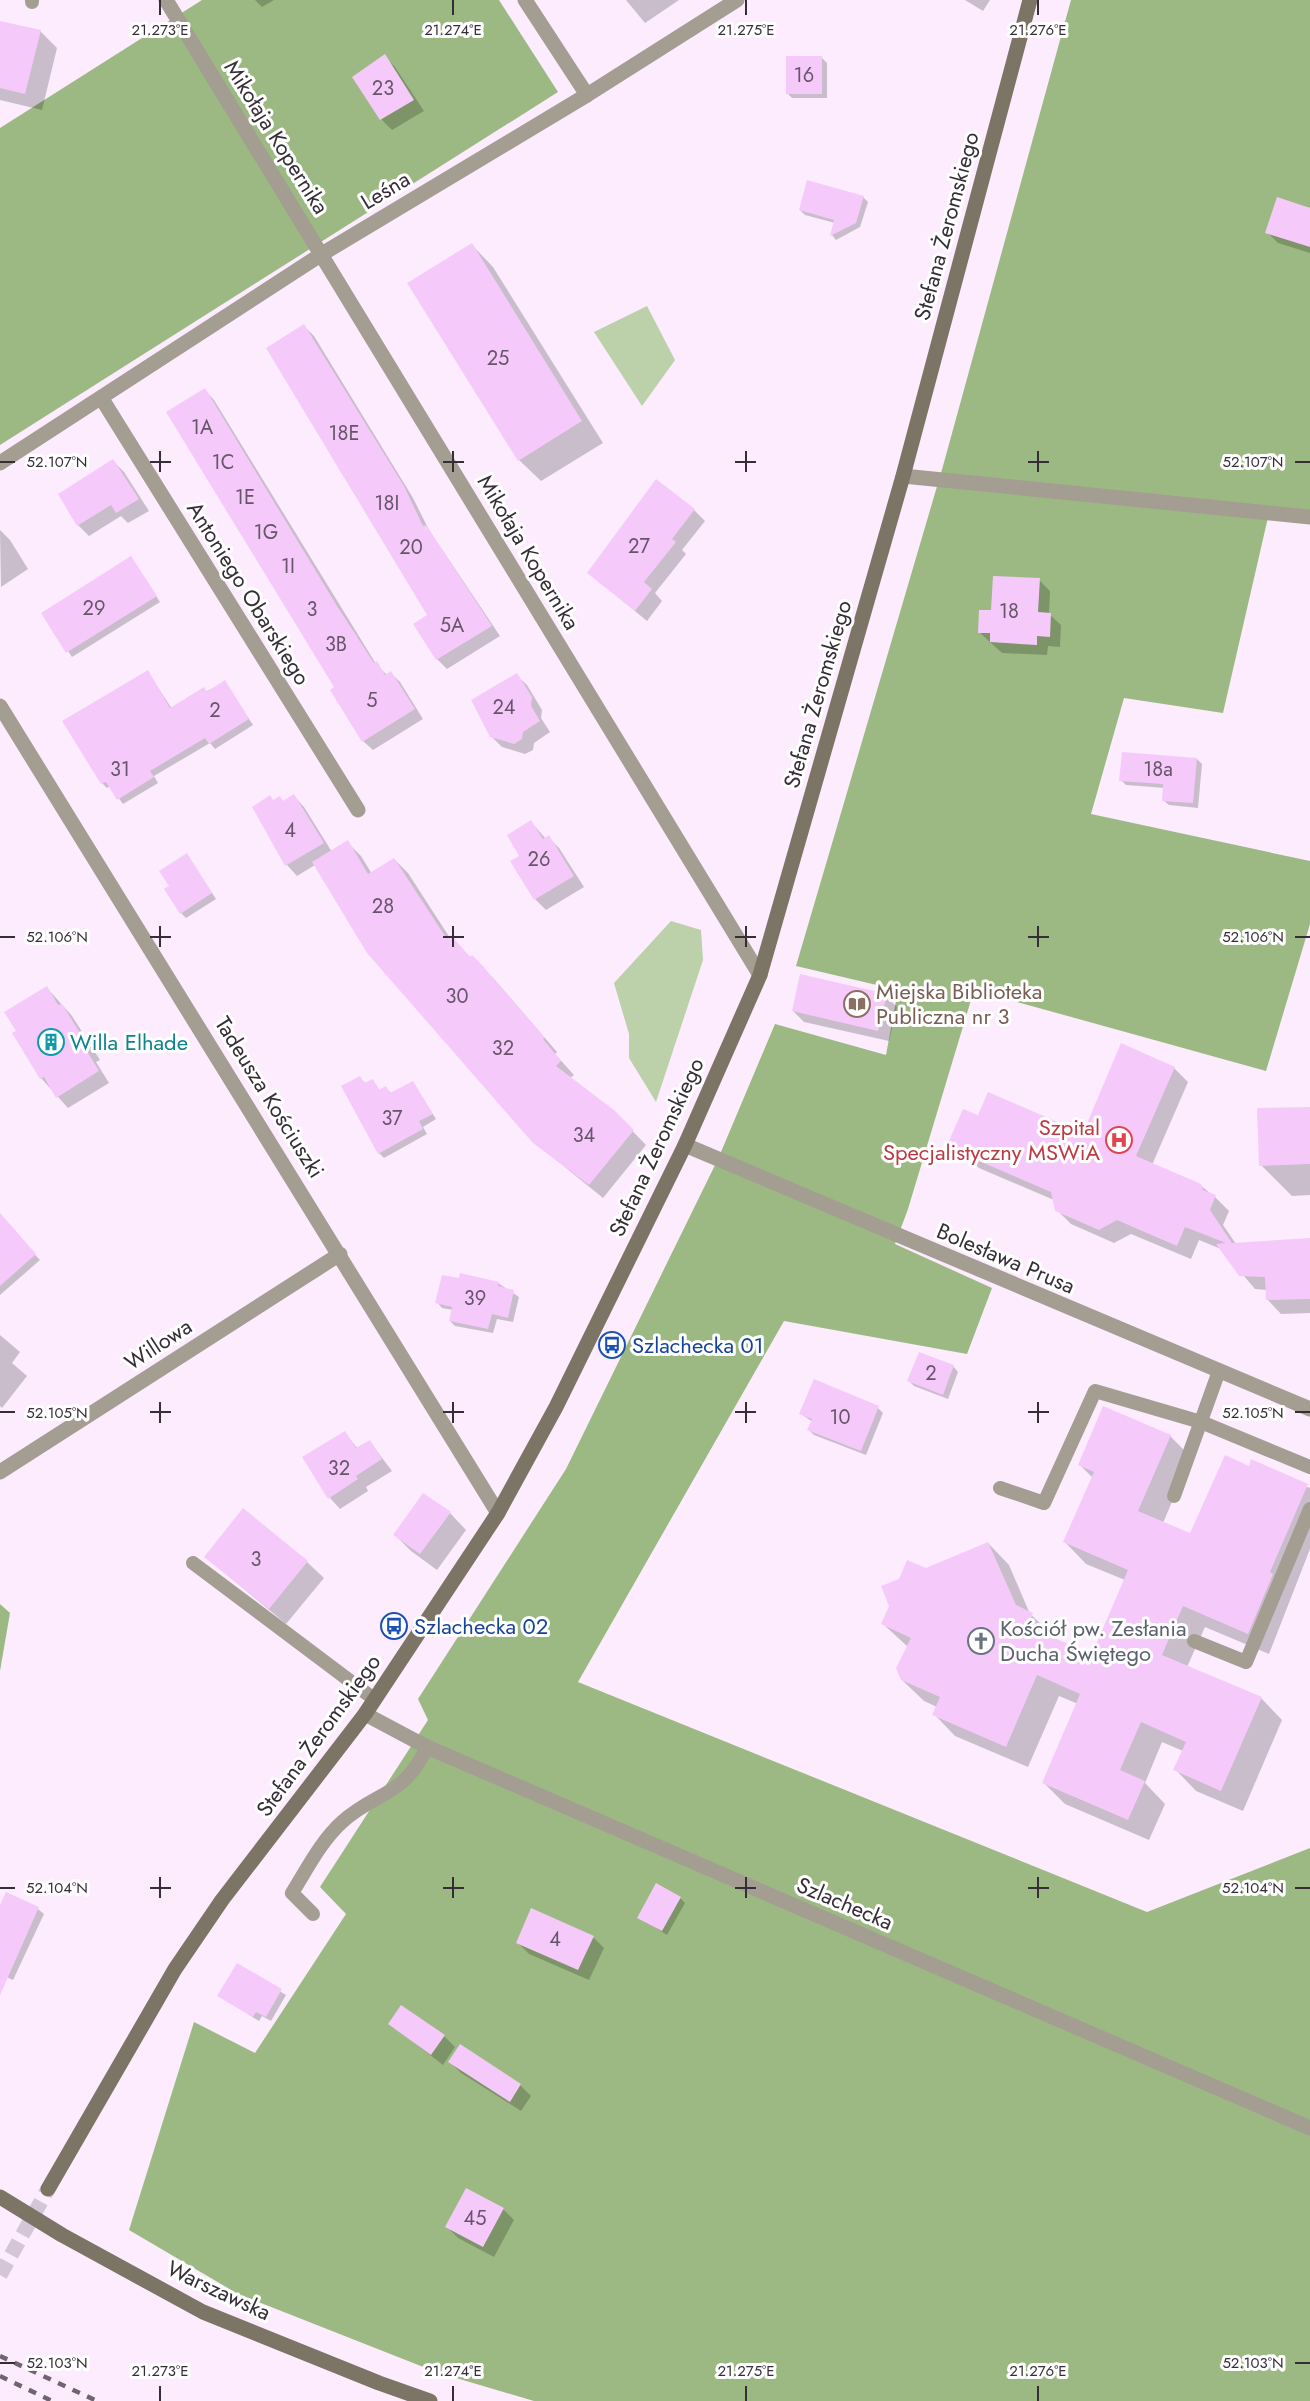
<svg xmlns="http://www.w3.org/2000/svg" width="1310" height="2401" font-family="Jost,sans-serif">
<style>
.green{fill:#bcd0aa}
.forest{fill:#9db983}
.shadow{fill:#0003}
.building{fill:#f5cafb}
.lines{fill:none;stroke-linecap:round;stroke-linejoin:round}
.secondary-tunnel{stroke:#d4c6d6;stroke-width:15;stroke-dasharray:15 8;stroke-linecap:butt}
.lane{stroke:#a39d92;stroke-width:14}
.street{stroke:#a39d92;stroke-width:15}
.secondary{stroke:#7c7565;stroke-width:15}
.rail{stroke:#6f6570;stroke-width:4.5;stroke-dasharray:8 8;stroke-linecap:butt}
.ticks{fill:none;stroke:#362e37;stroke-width:2}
.labels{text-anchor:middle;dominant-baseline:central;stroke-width:6;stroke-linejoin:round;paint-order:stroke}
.number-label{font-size:20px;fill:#665568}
.street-label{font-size:22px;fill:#362e37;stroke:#fff}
.education-label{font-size:22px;fill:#785e54;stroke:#fff;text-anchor:start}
.culture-label{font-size:22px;fill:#0d838f;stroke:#fff;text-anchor:start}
.health-label{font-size:22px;fill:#be3a42;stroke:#fff;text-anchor:end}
.transit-label{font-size:22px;fill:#164399;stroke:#fff;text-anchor:start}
.worship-label{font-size:22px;fill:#5b616d;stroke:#fff;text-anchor:start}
.ticks-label{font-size:15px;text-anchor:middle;fill:#362e37;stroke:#fff;stroke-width:6;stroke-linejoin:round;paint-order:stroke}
</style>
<rect width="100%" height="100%" fill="#fcecfe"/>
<g class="green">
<polygon points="647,306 675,360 642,406 594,332"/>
<polygon points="671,921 701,930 703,960 656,1102 629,1058 629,1034 614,983"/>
</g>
<g class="forest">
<polygon points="202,0 499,0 558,92 0,445 0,128"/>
<polygon points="1071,0 1310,0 1310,517 1269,513 1223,713 1124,698 1091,814 1310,861 1310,924 1266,1071 974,990 908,1209 895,1244 992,1288 967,1354 784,1321 578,1682 1147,1912 1310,1848 1310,2401 534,2401 436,2372 238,2294 129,2230 194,2022 255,2053 346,1914 320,1887 428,1720 418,1699 566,1469 718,1159 775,1024 886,1055 898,990 796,966 943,466"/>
<polygon points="0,1604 10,1613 0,1671"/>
</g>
<g class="shadow">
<polygon points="255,0 274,0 262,7"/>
<polygon points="626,0 679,0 645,23"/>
<polygon points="965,0 990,0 983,11"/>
<polygon points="0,22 40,31 57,48 42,110 0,100"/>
<polygon points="384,56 395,67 424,111 392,130 381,119 354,77"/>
<polygon points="822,58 827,63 827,98 792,98 787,93"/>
<polygon points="863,197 868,202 860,227 836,240 832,235 835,223 805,215 800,210"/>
<polygon points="1310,209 1310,253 1278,243 1267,232"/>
<polygon points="472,245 493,267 603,443 541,481 519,460"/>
<polygon points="304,326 314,336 413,498 429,530 500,636 447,669 437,659 430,615"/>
<polygon points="205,390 214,400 376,664 387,675 391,673 400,682 423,719 373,750 363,741 336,688"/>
<polygon points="113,461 124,472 149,511 128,523 121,516 89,536 78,525"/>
<polygon points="694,510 705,521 682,550 686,554 655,593 662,601 647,621 589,573"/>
<polygon points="0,530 10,540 28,569 1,587"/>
<polygon points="131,558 160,602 72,657 43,613"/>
<polygon points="1039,580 1050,591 1049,614 1061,625 1060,647 1048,646 1047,655 1002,653 979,632 992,612"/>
<polygon points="148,672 172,709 225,682 253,725 215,749 210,743 154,776 158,783 123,804 110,786 107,788 102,783"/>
<polygon points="516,675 527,685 542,710 541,718 550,732 534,743 533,750 525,754 502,747 491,736"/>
<polygon points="1197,759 1202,764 1198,808 1169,805 1163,800 1165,788 1126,785 1121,780"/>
<polygon points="294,796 304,807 332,852 347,842 361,856 372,874 394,859 408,873 450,938 495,980 557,1052 555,1054 574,1075 570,1078 613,1111 646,1145 603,1198 534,1142 315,865 297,876 287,865 254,808 270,797 274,801 280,798 284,802"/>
<polygon points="531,822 546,839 548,837 559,848 584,887 546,910 535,899 512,862 521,857"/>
<polygon points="187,855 216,899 186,918 181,913 171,887"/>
<polygon points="47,988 72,1016 100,1060 96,1062 109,1083 68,1108 41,1078"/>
<polygon points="886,996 897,1007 889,1041 804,1022 793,1011"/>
<polygon points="1174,1068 1188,1082 1152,1165 1200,1185 1215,1197 1229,1211 1223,1225 1236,1244 1310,1240 1310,1313 1281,1314 1267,1299 1267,1290 1255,1289 1221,1249 1199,1240 1191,1259 1131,1234 1114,1243 1071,1224 1057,1210 1054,1200 979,1168 950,1143 978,1117 1083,1135"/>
<polygon points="360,1078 366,1084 373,1081 380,1091 386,1088 391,1093 413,1083 436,1119 423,1127 427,1134 384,1158 379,1153"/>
<polygon points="1310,1108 1310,1195 1292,1196 1261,1165"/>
<polygon points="0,1218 40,1260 0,1295"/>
<polygon points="498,1283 519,1297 513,1322 497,1319 493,1333 455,1326 450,1321 453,1310 442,1308 437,1302"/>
<polygon points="0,1335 20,1352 12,1363 27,1376 2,1408 0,1406"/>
<polygon points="953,1366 958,1372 948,1399 914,1386 909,1381"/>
<polygon points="878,1408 883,1413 866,1455 814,1435 809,1430 813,1422 801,1414"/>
<polygon points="345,1433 358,1449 370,1442 392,1471 366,1487 368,1491 340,1509 330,1498"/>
<polygon points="1170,1436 1191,1457 1163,1523 1190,1535 1250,1468 1310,1488 1310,1549 1269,1654 1205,1627 1187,1667 1261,1698 1282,1720 1243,1811 1196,1791 1175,1769 1183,1751 1162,1742 1145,1783 1165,1804 1149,1840 1065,1804 1044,1783 1078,1704 1059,1696 1028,1767 955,1736 934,1714 937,1707 924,1701 902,1680 908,1647 882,1623 926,1569 988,1543 1009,1565 1030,1614 1054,1636 1053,1639 1093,1656 1125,1580 1086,1564 1065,1542 1093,1478 1079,1464"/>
<polygon points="450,1513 466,1530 437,1570 411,1551 395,1535"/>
<polygon points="206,1557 307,1562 324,1578 286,1624"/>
<polygon points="6,1894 38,1909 44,1914 13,1980 0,1974 0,1908"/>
<polygon points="680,1898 685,1903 667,1935 639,1917"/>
<polygon points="593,1937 604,1948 589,1980 529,1954 518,1943"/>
<polygon points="237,1965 286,1995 271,2021 262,2016 259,2021 219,1996"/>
<polygon points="390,2024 444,2036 455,2047 443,2065"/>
<polygon points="460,2046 520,2085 531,2096 521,2111 461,2073 450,2062"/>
<polygon points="503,2209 514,2220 494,2257 458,2238 447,2227"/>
</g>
<g class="building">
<polygon points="0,21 41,30 25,94 0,88"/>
<polygon points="385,54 414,100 380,120 352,77"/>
<rect x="786" y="56" width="36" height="38"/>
<polygon points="807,180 864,196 856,223 830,236 834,220 799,210"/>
<polygon points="1277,197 1310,208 1310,247 1265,233"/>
<polygon points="472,243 582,421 518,461 407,283"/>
<polygon points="304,324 404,486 423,526 426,525 492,626 436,660 413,624 427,615 266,348"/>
<polygon points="205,388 337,606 374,663 377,661 385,675 391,671 415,709 362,742 330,690 334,687 166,412"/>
<polygon points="113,459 139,499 116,513 111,505 77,526 58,494"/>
<polygon points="656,479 695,509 672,539 676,542 644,582 652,589 635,611 587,573"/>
<polygon points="131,556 157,596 66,653 41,613"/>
<polygon points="993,576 1040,578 1038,612 1051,613 1050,637 1037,636 1037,645 990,642 990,633 978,633 979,610 991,610"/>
<polygon points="148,670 170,708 204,687 207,692 225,680 249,719 209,744 205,738 150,771 154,777 117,800 106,782 101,784 62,721"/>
<polygon points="517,673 532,697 531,706 540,721 523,732 522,739 514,744 490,737 471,700"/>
<polygon points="1122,752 1197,758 1193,803 1162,801 1163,784 1119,781"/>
<polygon points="294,794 324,843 285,866 252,807 270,795 273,800 280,796 283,801"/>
<polygon points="531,820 543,839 549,835 574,876 534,900 510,861 519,856 507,835"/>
<polygon points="348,840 368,874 394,858 447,939 451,935 470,957 472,955 481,964 545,1038 543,1039 561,1061 556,1066 614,1110 634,1130 589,1185 533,1143 367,953 312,862"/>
<polygon points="187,853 212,893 180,914 164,889 169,886 159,871"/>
<polygon points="800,974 887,994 878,1031 792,1011"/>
<polygon points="47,986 58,1005 62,1004 90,1049 87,1051 99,1071 56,1098 44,1077 40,1079 12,1033 16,1031 4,1012"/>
<polygon points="1121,1043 1175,1067 1136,1156 1201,1184 1203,1190 1216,1195 1210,1210 1232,1243 1310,1238 1310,1299 1266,1300 1265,1277 1239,1276 1216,1244 1226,1243 1185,1227 1177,1246 1117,1220 1099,1230 1055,1211 1051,1192 963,1154 962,1150 948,1143 963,1109 978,1115 988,1092 1083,1133"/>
<polygon points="360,1076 364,1083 373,1079 379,1090 386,1086 390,1093 413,1081 433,1114 419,1121 423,1129 378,1154 341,1086"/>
<polygon points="1310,1107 1310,1164 1259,1166 1257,1108"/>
<polygon points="0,1213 36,1254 0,1286"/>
<polygon points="460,1273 499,1282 498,1286 514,1290 508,1318 492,1314 488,1329 449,1321 452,1307 435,1303 442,1275 459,1278"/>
<polygon points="919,1352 954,1365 943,1395 907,1381"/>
<polygon points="814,1379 879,1406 861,1451 807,1430 812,1419 799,1414"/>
<polygon points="1103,1406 1171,1435 1138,1511 1190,1533 1225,1455 1249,1466 1251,1459 1308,1484 1270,1572 1273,1574 1248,1634 1183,1606 1162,1655 1262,1697 1221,1791 1173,1770 1186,1742 1141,1722 1120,1770 1145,1781 1128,1820 1042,1783 1080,1694 1037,1675 1006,1747 932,1715 940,1697 901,1680 896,1668 911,1638 881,1624 889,1606 881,1586 899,1579 907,1560 926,1568 988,1542 1016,1605 1033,1613 1028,1627 1092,1654 1128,1570 1063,1542 1094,1472 1078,1465"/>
<polygon points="345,1431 356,1448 370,1440 382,1459 356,1476 358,1479 328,1499 302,1457"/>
<polygon points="423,1493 451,1512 420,1554 393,1535"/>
<polygon points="243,1508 308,1561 269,1609 204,1557"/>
<polygon points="656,1883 681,1897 662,1931 637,1918"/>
<polygon points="6,1892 39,1907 0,1995 0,1905"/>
<polygon points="531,1908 594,1936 578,1970 516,1943"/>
<polygon points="237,1963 282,1989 266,2017 256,2012 253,2017 217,1996"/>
<polygon points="401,2005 445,2035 431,2055 388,2024"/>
<polygon points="460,2044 521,2084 510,2102 448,2062"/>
<polygon points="466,2188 504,2208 483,2247 445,2227"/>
</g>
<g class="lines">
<polyline class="secondary-tunnel" points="0,2275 48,2189"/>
<g class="lane">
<polyline points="32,2 32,0"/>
<polyline points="1000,1488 1044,1503 1095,1391 1201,1422 1310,1467"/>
<polyline points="1174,1496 1219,1371"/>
<polyline points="193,1563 374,1699"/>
<polyline points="1194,1641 1246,1662 1310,1509"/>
<path d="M313,1914L292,1893C307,1869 321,1841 342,1822C378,1790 403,1798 427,1747"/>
</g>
<g class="street">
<polyline points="166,0 760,975"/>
<polyline points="525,0 587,95"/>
<polyline points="102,399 358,810"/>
<polyline points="0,463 322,254 587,95 737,0"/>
<polyline points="903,476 1310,517"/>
<polyline points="0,706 498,1513"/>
<polyline points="685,1145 1310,1409"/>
<polyline points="0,1472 340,1254"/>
<polyline points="365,1714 427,1747 1310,2128"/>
</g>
<g class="secondary">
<polyline points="48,2189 175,1969 222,1900 365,1714 498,1513 556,1407 685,1145 760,975 903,476 1030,0"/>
<polyline points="0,2197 62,2235 203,2312 379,2383 430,2401"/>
</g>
<g class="rail">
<polyline points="0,2356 97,2401"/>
<polyline points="0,2376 52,2401"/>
</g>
</g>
<path class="ticks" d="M160,0V15M453,0V15M746,0V15M1038,0V15M160,451V472M453,451V472M746,451V472M1038,451V472M0,462H15M150,462H171M443,462H464M735,462H756M1028,462H1049M1295,462H1310M160,926V947M453,926V947M746,926V947M1038,926V947M0,937H15M150,937H171M443,937H464M735,937H756M1028,937H1049M1295,937H1310M160,1402V1423M453,1402V1423M746,1402V1423M1038,1402V1423M0,1412H15M150,1412H171M443,1412H464M735,1412H756M1028,1412H1049M1295,1412H1310M160,1877V1898M453,1877V1898M746,1877V1898M1038,1877V1898M0,1888H15M150,1888H171M443,1888H464M735,1888H756M1028,1888H1049M1295,1888H1310M0,2363H15M1295,2363H1310M160,2386V2401M453,2386V2401M746,2386V2401M1038,2386V2401"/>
<defs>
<symbol id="library-ring" viewBox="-11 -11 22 22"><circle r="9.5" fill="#fff" stroke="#8d6e63" stroke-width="1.5"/><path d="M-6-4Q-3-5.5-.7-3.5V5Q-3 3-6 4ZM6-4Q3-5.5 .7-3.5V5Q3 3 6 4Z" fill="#8d6e63"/></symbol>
<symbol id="building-ring" viewBox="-11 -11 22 22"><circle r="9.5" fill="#fff" stroke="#0f9aa8" stroke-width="1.5"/><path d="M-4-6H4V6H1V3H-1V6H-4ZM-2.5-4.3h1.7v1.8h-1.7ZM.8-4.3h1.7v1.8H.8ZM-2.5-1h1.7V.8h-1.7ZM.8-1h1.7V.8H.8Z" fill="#0f9aa8"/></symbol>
<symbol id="hospital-ring" viewBox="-11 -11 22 22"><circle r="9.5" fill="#fff" stroke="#e0444e" stroke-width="1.5"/><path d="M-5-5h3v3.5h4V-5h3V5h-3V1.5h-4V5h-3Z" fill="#e0444e"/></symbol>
<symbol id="bus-ring" viewBox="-11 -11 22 22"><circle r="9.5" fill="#fff" stroke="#1a4fb4" stroke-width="1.5"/><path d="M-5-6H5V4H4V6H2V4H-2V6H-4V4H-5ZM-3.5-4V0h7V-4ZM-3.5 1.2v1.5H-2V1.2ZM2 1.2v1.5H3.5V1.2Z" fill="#1a4fb4"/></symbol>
<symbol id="church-ring" viewBox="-11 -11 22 22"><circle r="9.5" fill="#fff" stroke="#6b7280" stroke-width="1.5"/><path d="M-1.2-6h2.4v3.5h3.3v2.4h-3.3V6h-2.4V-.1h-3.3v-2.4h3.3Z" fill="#6b7280"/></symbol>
</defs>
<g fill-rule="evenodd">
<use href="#library-ring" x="842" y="989" width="30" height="30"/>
<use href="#building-ring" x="36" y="1027" width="30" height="30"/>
<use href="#hospital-ring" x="1104" y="1125" width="30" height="30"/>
<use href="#bus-ring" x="597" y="1330" width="30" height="30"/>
<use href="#bus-ring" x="379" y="1611" width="30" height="30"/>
<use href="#church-ring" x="966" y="1626" width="30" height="30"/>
</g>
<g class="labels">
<g class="number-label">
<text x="804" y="75">16</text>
<text x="383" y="88">23</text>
<text x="498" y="358">25</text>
<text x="202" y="427">1A</text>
<text x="344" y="433">18E</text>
<text x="223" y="462">1C</text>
<text x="245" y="497">1E</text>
<text x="387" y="503">18I</text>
<text x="266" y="532">1G</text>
<text x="639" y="546">27</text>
<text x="411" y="547">20</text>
<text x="288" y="566">1I</text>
<text x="94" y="608">29</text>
<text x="312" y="609">3</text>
<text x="1009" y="611">18</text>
<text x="452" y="625">5A</text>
<text x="336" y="644">3B</text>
<text x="372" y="700">5</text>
<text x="504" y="707">24</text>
<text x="215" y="710">2</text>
<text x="120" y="769">31</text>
<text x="1158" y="769">18a</text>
<text x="290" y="830">4</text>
<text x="539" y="859">26</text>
<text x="383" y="906">28</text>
<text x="457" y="996">30</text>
<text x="503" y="1048">32</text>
<text x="392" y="1118">37</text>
<text x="584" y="1135">34</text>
<text x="475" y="1298">39</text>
<text x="931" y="1373">2</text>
<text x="840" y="1417">10</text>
<text x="339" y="1468">32</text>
<text x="256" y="1559">3</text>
<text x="555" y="1939">4</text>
<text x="475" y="2218">45</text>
</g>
<g class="street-label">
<text transform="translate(277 137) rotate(58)">Mikołaja Kopernika</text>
<text transform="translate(385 190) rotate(-31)">Leśna</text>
<text transform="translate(946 226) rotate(-75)">Stefana Żeromskiego</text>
<text transform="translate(529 552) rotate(59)">Mikołaja Kopernika</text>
<text transform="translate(249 593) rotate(58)">Antoniego Obarskiego</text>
<text transform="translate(817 694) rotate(-74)">Stefana Żeromskiego</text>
<text transform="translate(270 1097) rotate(58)">Tadeusza Kościuszki</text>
<text transform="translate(656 1147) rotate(-65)">Stefana Żeromskiego</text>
<text transform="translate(1006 1258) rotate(23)">Bolesława Prusa</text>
<text transform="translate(158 1344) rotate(-33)">Willowa</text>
<text transform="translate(318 1735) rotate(-54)">Stefana Żeromskiego</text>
<text transform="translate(845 1903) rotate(23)">Szlachecka</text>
<text transform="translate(219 2290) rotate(25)">Warszawska</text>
</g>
<g class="education-label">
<text x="876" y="991">Miejska Biblioteka<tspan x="876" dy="25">Publiczna nr 3</tspan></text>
</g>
<g class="culture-label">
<text x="70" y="1042">Willa Elhade</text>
</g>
<g class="health-label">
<text x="1100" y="1127">Szpital<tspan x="1100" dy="25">Specjalistyczny MSWiA</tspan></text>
</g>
<g class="transit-label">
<text x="632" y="1345">Szlachecka 01</text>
<text x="414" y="1626">Szlachecka 02</text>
</g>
<g class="worship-label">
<text x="1000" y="1628">Kościół pw. Zesłania<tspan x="1000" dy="25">Ducha Świętego</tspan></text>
</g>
</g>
<g class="ticks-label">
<text x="160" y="35">21.273°E</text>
<text x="453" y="35">21.274°E</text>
<text x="746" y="35">21.275°E</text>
<text x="1038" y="35">21.276°E</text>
<text x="57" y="467">52.107°N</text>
<text x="1253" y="467">52.107°N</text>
<text x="57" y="942">52.106°N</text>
<text x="1253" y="942">52.106°N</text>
<text x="57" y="1418">52.105°N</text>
<text x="1253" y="1418">52.105°N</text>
<text x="57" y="1893">52.104°N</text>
<text x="1253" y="1893">52.104°N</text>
<text x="57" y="2368">52.103°N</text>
<text x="1253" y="2368">52.103°N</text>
<text x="160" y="2376">21.273°E</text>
<text x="453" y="2376">21.274°E</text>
<text x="746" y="2376">21.275°E</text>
<text x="1038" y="2376">21.276°E</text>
</g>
</svg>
